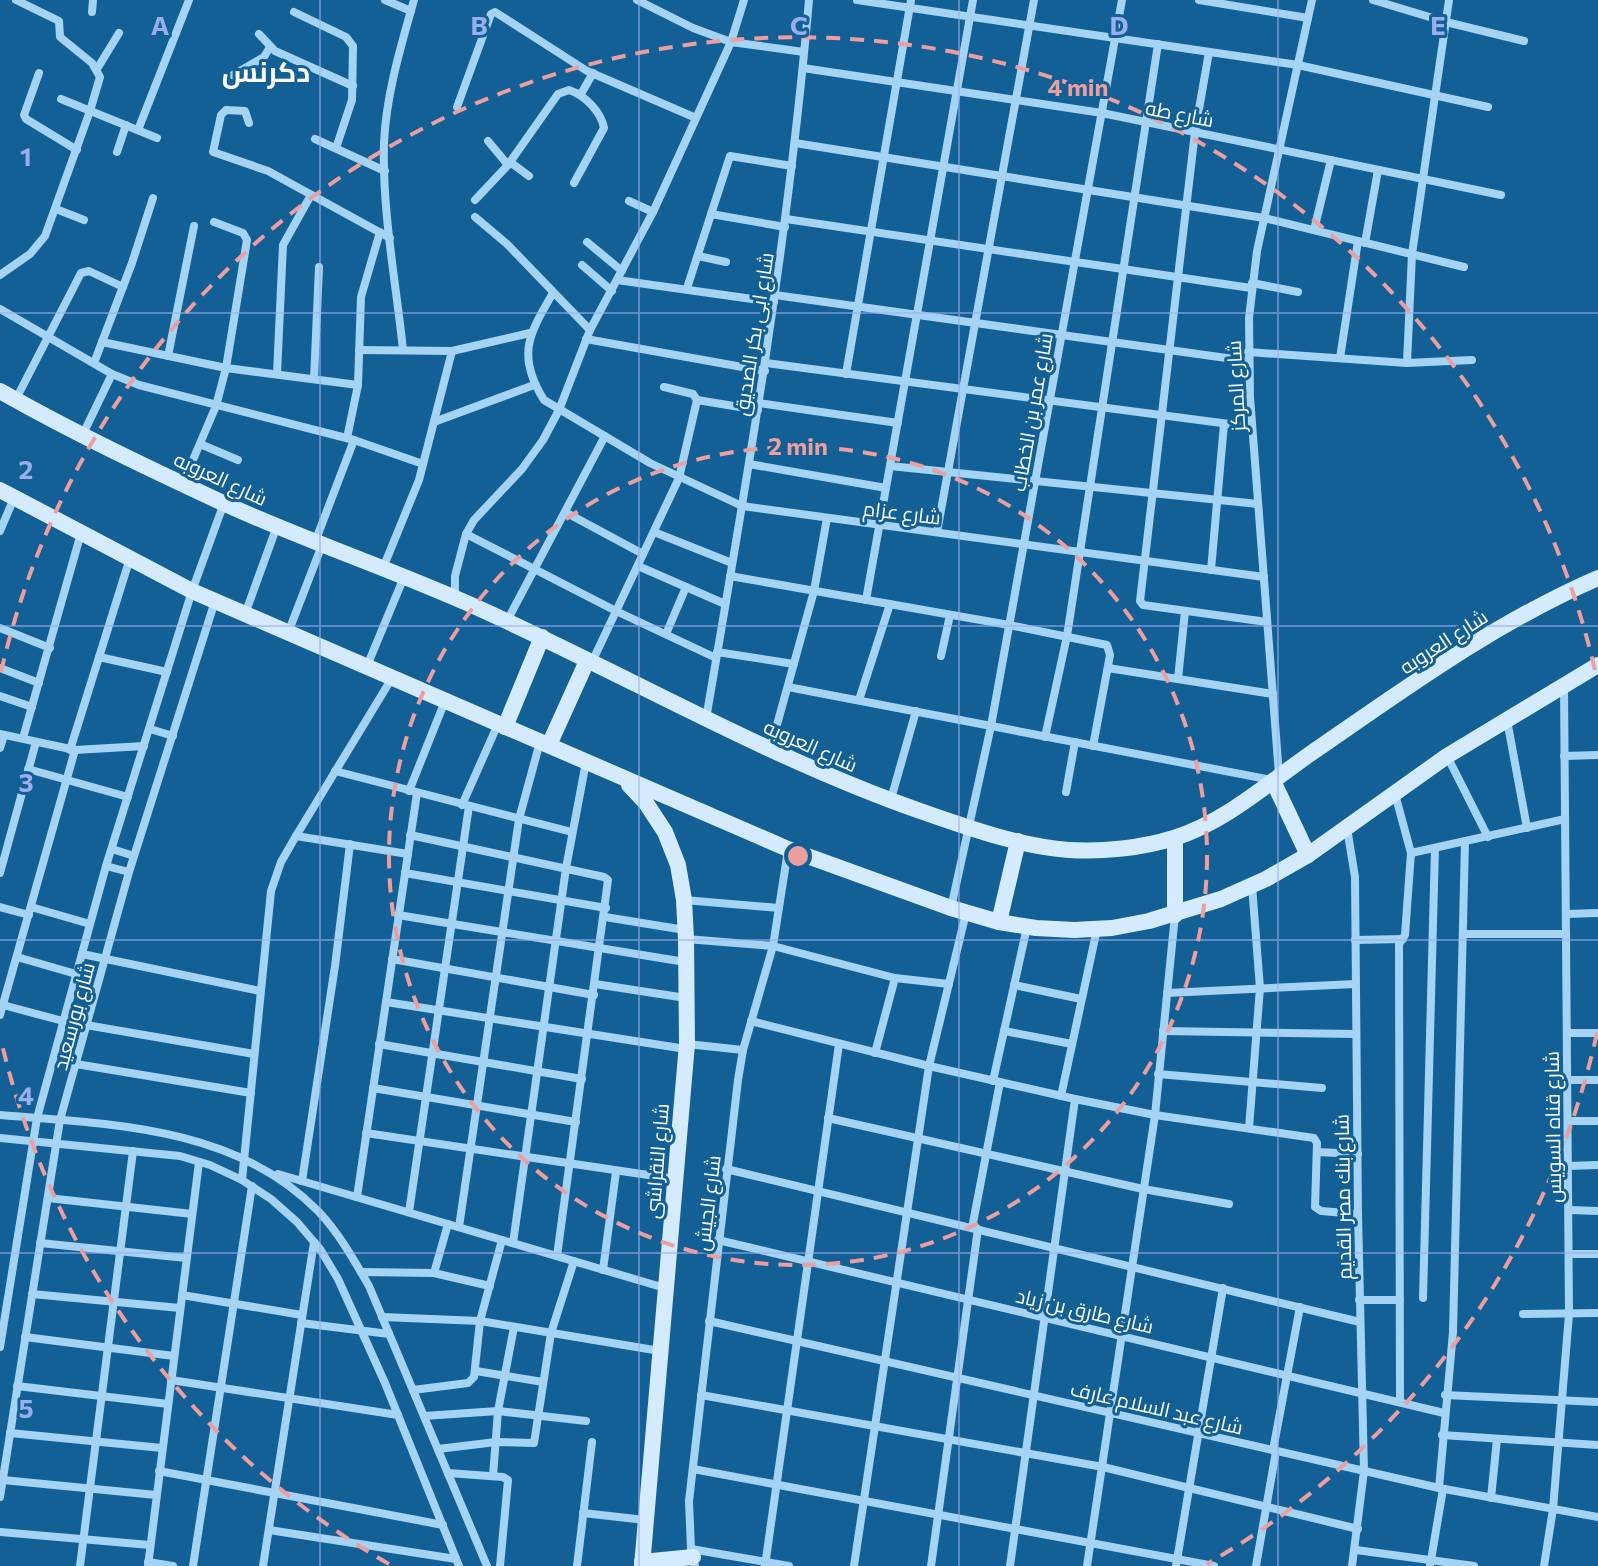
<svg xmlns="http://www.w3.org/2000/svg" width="1598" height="1566" font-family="Commissioner,Cairo,sans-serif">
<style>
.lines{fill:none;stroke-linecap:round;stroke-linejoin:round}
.street{stroke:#a4d3f3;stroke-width:8}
.secondary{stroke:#d3ebfc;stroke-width:16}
.grid{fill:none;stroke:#99afed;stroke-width:2;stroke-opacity:0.55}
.ring{fill:none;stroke:#ed9e9e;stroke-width:4;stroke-dasharray:14 10}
.labels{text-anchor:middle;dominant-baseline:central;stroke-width:6;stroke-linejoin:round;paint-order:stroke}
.street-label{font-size:20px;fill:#fff;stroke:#136096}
.district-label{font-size:28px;font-weight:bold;fill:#fff;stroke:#136096}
.grid-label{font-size:26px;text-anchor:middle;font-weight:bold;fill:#99afed;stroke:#136096;stroke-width:6;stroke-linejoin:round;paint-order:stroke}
.centre{fill:#ed9e9e;stroke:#136096;stroke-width:4}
.ring-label{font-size:24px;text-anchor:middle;font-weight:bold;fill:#ed9e9e;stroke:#136096;stroke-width:6;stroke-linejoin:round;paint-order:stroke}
</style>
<rect width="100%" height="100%" fill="#136096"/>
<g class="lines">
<g class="street">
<polyline points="385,0 411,11"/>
<polyline points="637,0 693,28 731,42 804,52"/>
<polyline points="857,0 1298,65 1488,107"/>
<polyline points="1199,0 1308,18"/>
<polyline points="1373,0 1446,22 1524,41"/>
<polyline points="92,12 93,0"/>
<polyline points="294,12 346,37 353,46 352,100 336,148"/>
<polyline points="259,34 275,51 353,86"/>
<polyline points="1209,52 1195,132 1140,601 1143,605 1267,622"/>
<polyline points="803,68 1102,113 1501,195"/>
<polyline points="97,69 119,33"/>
<polyline points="39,73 24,115 26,119 77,150"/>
<polyline points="233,75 264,57 270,47"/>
<polyline points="581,94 593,73"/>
<polyline points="61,99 157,138"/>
<polyline points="457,107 491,14 495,12 587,71 696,118"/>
<polyline points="249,123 245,111 226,110 221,115 213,152 268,171 390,238"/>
<polyline points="138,130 189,0"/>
<polyline points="315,139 385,171"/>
<polyline points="488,141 508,165"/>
<polyline points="795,143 1264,218 1464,267"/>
<polyline points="117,152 126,125"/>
<polyline points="510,162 529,176"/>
<path d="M475,200L508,165L558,94L569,90C584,95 601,111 604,128L574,183"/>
<polyline points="629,201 653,212"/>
<polyline points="56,209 84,220"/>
<polyline points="711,214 785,227"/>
<polyline points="475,217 507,244 590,330"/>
<polyline points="786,219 1251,288"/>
<polyline points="1314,230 1331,160"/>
<polyline points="587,242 622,271"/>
<polyline points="1365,243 1378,170"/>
<polyline points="698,256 726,262"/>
<polyline points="582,265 612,291"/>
<polyline points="0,275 30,254 45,236 90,111 100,77 92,63 60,37 59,21 16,0"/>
<polyline points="617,280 774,302"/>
<polyline points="1252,283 1298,292"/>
<polyline points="687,288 730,156 792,166"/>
<path d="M553,293C529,334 516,355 544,400L650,463L742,506L1264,577"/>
<polyline points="775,295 1248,361"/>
<polyline points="0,309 112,374 139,385 354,440 423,464"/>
<polyline points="586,339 765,371"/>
<polyline points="102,342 226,368 358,385"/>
<polyline points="359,350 452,351 530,333"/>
<path d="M403,350C396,282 382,212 384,143C386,95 401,46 414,0"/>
<polyline points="1248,352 1407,363 1472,360"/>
<polyline points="168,356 194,226"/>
<polyline points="1340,358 1358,241"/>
<polyline points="94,363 132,263 153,198"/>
<polyline points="766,363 1252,427"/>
<polyline points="1407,363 1412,254 1449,0"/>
<polyline points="277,374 283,245 311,195"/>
<polyline points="846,374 911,0"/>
<polyline points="314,379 319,267"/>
<polyline points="16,399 81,273 89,271 123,287"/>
<polyline points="697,400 758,410"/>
<polyline points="759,403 898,423"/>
<polyline points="434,422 534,385"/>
<polyline points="83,434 112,374"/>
<polyline points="347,438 358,385 361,297 380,232"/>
<polyline points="200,444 238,460"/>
<polyline points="749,464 886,488"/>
<polyline points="890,466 1258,504"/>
<polyline points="183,483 216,406 226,368 247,240 243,233 214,222"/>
<polyline points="565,512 643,554"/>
<polyline points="0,531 14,498"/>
<polyline points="654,532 732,563"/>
<polyline points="937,532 1034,0"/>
<polyline points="466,534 616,611 716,658"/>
<polyline points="315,542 354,440"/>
<polyline points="638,566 725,604"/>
<polyline points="383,568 419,480 452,351"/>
<polyline points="1211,570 1224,424"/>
<polyline points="730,576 1009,625 1107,645 1110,655 1093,746"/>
<polyline points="455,597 455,576 466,534 474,520 522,469 543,440 559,410 590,330 653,212 731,42 744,0"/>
<polyline points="866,600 973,0"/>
<polyline points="245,614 277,526"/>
<polyline points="507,621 605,436"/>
<polyline points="0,628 50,648"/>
<polyline points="288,633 322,545"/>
<polyline points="666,634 686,587"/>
<polyline points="717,652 794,664"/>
<polyline points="941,656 950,615"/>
<polyline points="99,657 167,672"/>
<polyline points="592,662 679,478 697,400 693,394 664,387"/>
<polyline points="367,666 404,577"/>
<polyline points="0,668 39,683"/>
<polyline points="1108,668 1273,694"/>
<polyline points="1178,679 1185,611"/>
<polyline points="788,687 1272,780"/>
<polyline points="0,696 32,707"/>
<polyline points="859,700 890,604"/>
<path d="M706,719C747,480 788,242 809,0"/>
<polyline points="1507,720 1527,828"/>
<polyline points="150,729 173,736"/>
<polyline points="0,734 75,750 144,746"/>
<polyline points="1045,737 1067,636 1158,44"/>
<polyline points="23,738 81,533"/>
<polyline points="0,748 4,735"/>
<polyline points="70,750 130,558"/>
<polyline points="770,750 814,591 827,518"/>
<polyline points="1447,756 1488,837"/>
<polyline points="1564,756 1598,755"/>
<polyline points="28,769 128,797"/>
<polyline points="335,771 572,832"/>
<polyline points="1279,775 1250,397 1249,318 1257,251 1312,0"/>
<polyline points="409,791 445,701"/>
<polyline points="1066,792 1075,742"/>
<polyline points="1395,794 1411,853 1405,935 1399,944 1400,1402"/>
<polyline points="891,799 916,711"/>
<polyline points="462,805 498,724"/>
<polyline points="1347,828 1355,877 1358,1214 1364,1471 1352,1566"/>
<polyline points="410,835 604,877 608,880 557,1256"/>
<polyline points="296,836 408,854"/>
<polyline points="112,849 134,856"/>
<polyline points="1411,853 1565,819"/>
<polyline points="106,866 129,872"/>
<polyline points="0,873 36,742"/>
<polyline points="405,873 606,908"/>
<polyline points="684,900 779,908"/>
<polyline points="0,907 29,915"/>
<polyline points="31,907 90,924"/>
<polyline points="951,908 991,726 1122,0"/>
<polyline points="1566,914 1598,913"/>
<polyline points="398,915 685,962"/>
<polyline points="605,917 685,930"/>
<polyline points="1463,934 1566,934"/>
<polyline points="686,939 773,946 895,978 949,984"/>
<polyline points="1355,940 1403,939"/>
<polyline points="82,954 260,991"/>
<polyline points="17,957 76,974"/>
<polyline points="392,959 594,995"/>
<polyline points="595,984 686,998"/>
<polyline points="1014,985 1081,999"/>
<polyline points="1167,993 1355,984"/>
<polyline points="386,1002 686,1049"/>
<polyline points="3,1005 63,1021 254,1054"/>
<polyline points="0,1015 75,750"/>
<polyline points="751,1021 929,1066 1075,1099 1155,1115 1314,1138 1317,1143 1315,1207 1321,1211 1358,1214"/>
<polyline points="1004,1031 1072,1044"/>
<polyline points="1163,1031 1356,1034"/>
<polyline points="1567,1033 1598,1033"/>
<polyline points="379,1044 582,1079"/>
<polyline points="687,1044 743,1050"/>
<polyline points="875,1053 895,978"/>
<polyline points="76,1064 251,1093"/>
<polyline points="1158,1074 1322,1088"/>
<polyline points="1567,1080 1598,1080"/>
<polyline points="993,1081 1027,927"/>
<polyline points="373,1088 576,1122"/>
<polyline points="1061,1096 1097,929"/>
<path d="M0,1115C111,1124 235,1126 318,1211C339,1233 354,1260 369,1286L487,1566"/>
<polyline points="828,1118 1143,1189 1229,1204"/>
<polyline points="1568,1121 1598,1121"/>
<polyline points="1249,1128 1260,988 1252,886"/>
<polyline points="366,1133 675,1179"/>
<polyline points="0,1138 180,1156 210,1165 242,1180 271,1199 297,1222 320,1249 338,1279 385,1383 459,1566"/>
<polyline points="1317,1152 1358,1154"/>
<polyline points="1568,1166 1598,1165"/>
<polyline points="726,1169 1360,1322"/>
<polyline points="278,1174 665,1288"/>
<polyline points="242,1180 271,891 281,862 296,836 392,678"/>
<polyline points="302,1181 335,966 350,844"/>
<polyline points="357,1197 417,793"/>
<polyline points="48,1198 192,1214"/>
<polyline points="1569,1210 1598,1211"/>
<polyline points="409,1212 469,806"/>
<polyline points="459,1227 519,819 540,742"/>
<polyline points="972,1228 1000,1082"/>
<polyline points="718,1240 1444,1413"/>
<polyline points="40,1243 186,1258"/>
<polyline points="513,1243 566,868 586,762"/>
<polyline points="1569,1254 1598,1254"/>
<polyline points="603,1270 616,1172"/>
<polyline points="361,1272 434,1273 490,1286"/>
<polyline points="434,1273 448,1224"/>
<polyline points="32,1294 180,1308"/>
<polyline points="182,1295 302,1315"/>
<polyline points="1423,1298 1435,848"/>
<polyline points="1359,1300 1400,1300"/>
<polyline points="1523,1314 1598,1313"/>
<polyline points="382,1317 480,1321 660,1351"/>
<polyline points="709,1321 1439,1488 1598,1517"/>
<polyline points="301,1323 389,1334"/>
<polyline points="25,1337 174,1356"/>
<polyline points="0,1347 37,1118 106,866 192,591 224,503"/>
<polyline points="476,1371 543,1382"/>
<polyline points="171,1380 398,1415"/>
<polyline points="17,1386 168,1404"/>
<polyline points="413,1390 468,1383 474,1377 480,1321 502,1240"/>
<polyline points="701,1395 1103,1467 1358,1529"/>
<polyline points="1445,1395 1598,1402"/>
<polyline points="424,1416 498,1411 586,1421"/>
<polyline points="10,1433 162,1448"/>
<polyline points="1442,1435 1598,1445"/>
<polyline points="438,1449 496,1442 534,1443 551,1333 574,1261"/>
<polyline points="1273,1450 1300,1307"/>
<polyline points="693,1469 1214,1566"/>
<polyline points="159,1471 443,1525"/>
<polyline points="448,1473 503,1477 508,1480 500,1566"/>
<polyline points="493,1476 498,1411 514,1327"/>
<polyline points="3,1480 156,1495"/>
<polyline points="1439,1488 1453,1332 1465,842"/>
<polyline points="0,1497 60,1120 129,872 215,601"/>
<polyline points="1491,1498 1497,1439"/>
<polyline points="583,1513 645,1520"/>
<polyline points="269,1530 456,1559"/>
<polyline points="0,1532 150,1545"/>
<polyline points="691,1549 789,1566"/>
<polyline points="1356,1550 1474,1566"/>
<polyline points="148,1562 173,1566"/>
<polyline points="80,1566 133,1151"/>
<polyline points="148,1566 199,1162"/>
<polyline points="193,1566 252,1186"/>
<polyline points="263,1566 314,1242"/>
<polyline points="577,1566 592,1442"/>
<polyline points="695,1566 691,1549 689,1501 738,1080 743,1050 773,946 788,850"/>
<polyline points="765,1566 839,1044"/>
<polyline points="854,1566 929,1066 966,913"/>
<polyline points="931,1566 978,1229"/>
<polyline points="1010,1566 1075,1099"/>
<polyline points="1087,1566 1155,1115 1175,915"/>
<polyline points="1176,1566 1223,1288"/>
<polyline points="1256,1566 1276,1451"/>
<polyline points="1430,1566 1443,1489"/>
<polyline points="1544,1566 1553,1509 1569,1314 1564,686"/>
</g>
<g class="secondary">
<path d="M0,391C72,432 148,468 223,503C306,541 394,570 478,608C627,675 768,758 923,812C969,828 1019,846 1069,850C1103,852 1142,848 1174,838C1225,822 1267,784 1310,754C1403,690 1494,623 1598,578"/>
<polyline points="0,490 192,591 788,849 951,908 999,922 1036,928 1074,930 1112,928 1149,921 1221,899 1266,879 1308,855 1447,756 1598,665"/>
<polyline points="505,727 542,637"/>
<polyline points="549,745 587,661"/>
<polyline points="1273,781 1308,855"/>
<polyline points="629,785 646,803 665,832 678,865 684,900 686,939 687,1044 642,1566"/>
<polyline points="1175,838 1175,915"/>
<polyline points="999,922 1018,841"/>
<polyline points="642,1562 693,1557"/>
</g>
</g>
<path class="grid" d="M320,0V1566M639,0V1566M959,0V1566M1278,0V1566M0,313H1598M0,626H1598M0,940H1598M0,1253H1598"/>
<g class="ring">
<circle cx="798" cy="856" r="409"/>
<path d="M1597 1033A818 818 0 0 1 1207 1564M389 1564A818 818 0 0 1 1 1040M1 672A818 818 0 0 1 1597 679"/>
</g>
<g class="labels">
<g class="street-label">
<text transform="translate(1180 113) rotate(11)">شارع طه</text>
<text transform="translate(753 334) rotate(-81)">شارع ابى بكر الصديق</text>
<text transform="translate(1235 386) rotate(-93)">شارع المركز</text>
<text transform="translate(1031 412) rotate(-80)">شارع عمر بن الخطاب</text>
<text transform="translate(221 478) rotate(25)">شارع العروبه</text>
<text transform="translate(902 512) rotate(7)">شارع عزام</text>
<text transform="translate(1443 641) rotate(-33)">شارع العروبه</text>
<text transform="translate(811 745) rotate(24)">شارع العروبه</text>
<text transform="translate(73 1016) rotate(-75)">شارع بورسعيد</text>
<text transform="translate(1552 1127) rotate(-91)">شارع قناه السويس</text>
<text transform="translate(656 1161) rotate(-85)">شارع النقراشى</text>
<text transform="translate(1342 1197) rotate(-91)">شارع بنك مصر القديم</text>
<text transform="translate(707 1203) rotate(-83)">شارع الجيش</text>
<text transform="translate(1085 1310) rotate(13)">شارع طارق بن زياد</text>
<text transform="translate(1157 1407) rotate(13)">شارع عبد السلام عارف</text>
</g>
<g class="district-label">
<text x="266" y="71">دكرنس</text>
</g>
</g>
<g class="grid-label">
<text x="160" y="35">A</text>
<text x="479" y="35">B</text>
<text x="799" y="35">C</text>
<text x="1119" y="35">D</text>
<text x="1438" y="35">E</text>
<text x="26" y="166">1</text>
<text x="26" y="479">2</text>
<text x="26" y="792">3</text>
<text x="26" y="1105">4</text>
<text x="26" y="1418">5</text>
</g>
<circle cx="798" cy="856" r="12" class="centre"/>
<g class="ring-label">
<text x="1078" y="96">4 min</text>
<text x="798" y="455">2 min</text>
</g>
</svg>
